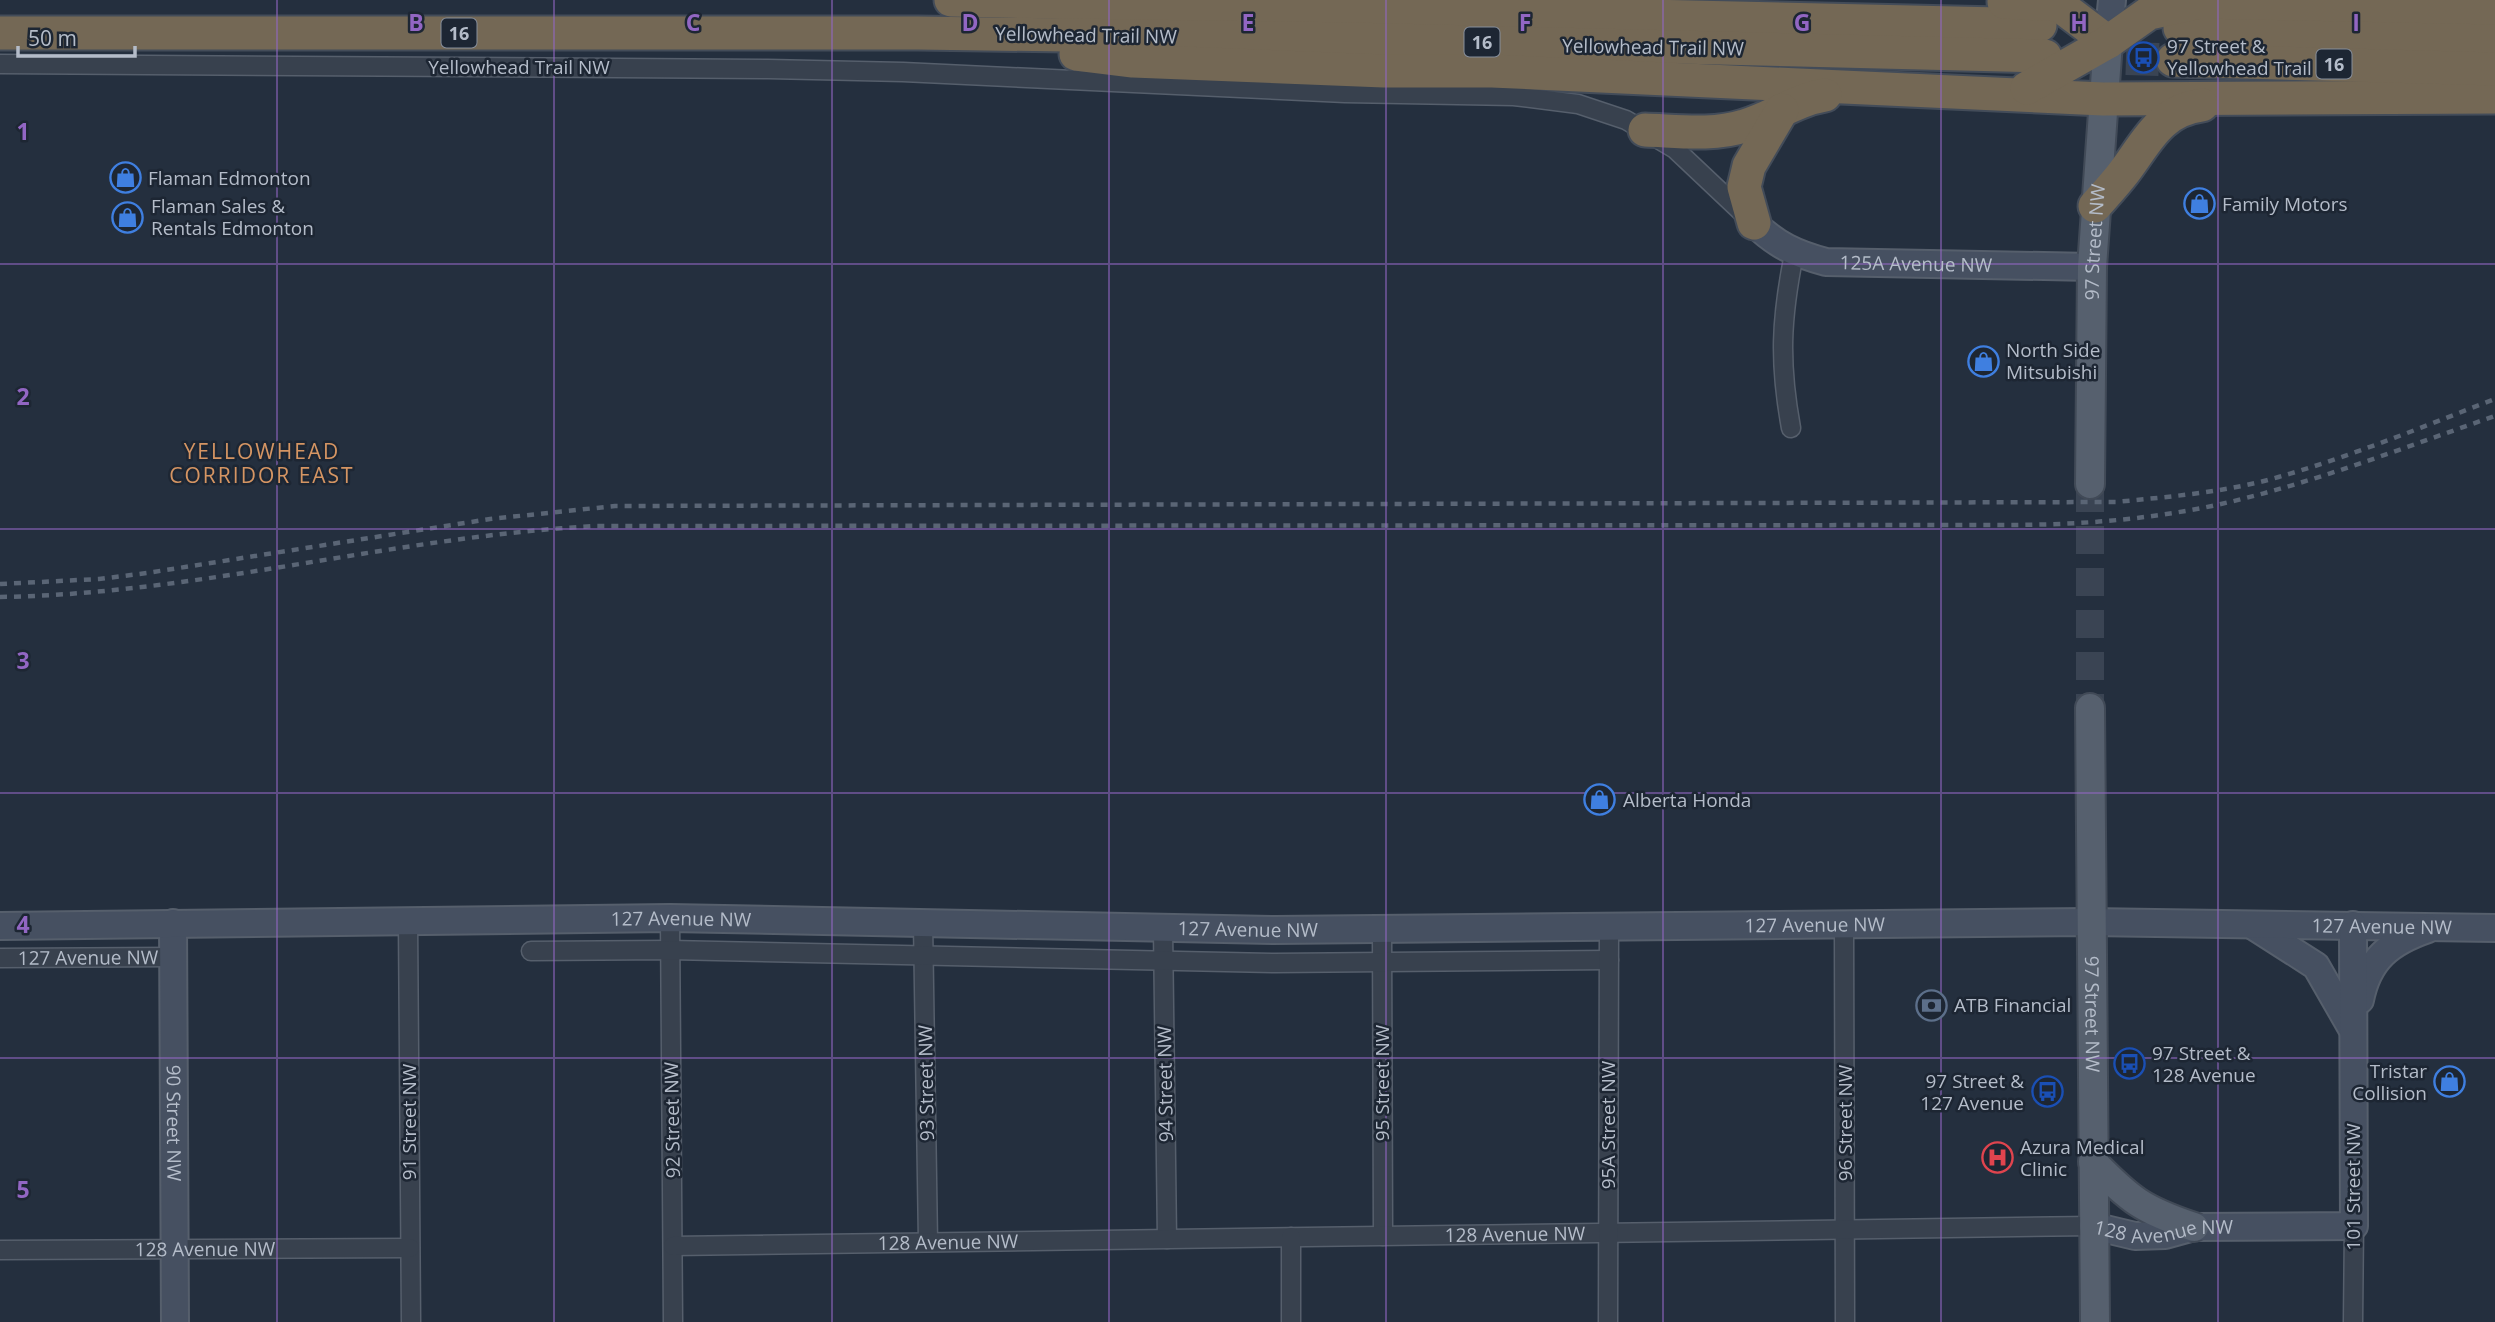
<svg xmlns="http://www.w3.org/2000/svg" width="2495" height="1322" font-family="'Open Sans',sans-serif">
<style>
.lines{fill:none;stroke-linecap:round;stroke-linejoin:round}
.primary-tunnel{stroke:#3a4453;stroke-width:28;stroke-dasharray:28 14;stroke-linecap:butt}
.highway-tunnel{stroke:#3a4453;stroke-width:33;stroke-dasharray:33 17;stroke-linecap:butt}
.street-casing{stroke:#565f6c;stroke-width:21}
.secondary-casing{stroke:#565f6c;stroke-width:30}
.primary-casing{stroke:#414a57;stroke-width:32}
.highway-casing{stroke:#434c59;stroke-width:37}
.street{stroke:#38414e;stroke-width:18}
.secondary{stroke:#465061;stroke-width:26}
.primary{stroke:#56606e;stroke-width:28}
.highway{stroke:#746855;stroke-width:33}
.rail{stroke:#5a6575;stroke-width:4.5;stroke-dasharray:7 7;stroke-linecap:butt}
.grid{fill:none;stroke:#9266c3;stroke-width:2;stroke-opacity:0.55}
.labels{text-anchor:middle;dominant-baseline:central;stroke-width:5;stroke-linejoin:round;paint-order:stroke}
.shield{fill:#1d2633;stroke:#878f9c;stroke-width:2}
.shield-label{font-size:18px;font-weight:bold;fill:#b4bcc9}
.street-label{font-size:19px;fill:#b4bcc9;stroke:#1d2633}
.poi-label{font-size:19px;fill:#b4bcc9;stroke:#1d2633;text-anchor:start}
.neighbourhood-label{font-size:21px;letter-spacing:2px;fill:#d59563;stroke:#1d2633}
.grid-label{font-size:23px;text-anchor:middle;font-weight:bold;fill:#9266c3;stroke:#1d2633;stroke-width:5;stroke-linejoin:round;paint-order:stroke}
</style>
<rect width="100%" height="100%" fill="#242f3e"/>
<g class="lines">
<polyline class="primary-tunnel" points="2090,484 2090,708"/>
<polyline class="highway-tunnel" points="2076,57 2173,60"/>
<defs>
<g id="street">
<polyline points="0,64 768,69 903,72 1345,93 1514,96 1578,104 1626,120 1675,149 1746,216"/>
<path d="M1791,428C1779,362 1781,319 1794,254"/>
<polyline points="670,918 673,1322"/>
<polyline points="408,921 411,1322"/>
<polyline points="923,923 928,1242"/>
<polyline points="1844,925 1845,1322"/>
<polyline points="1163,929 1167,1239"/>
<polyline points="1382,929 1383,1236"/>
<polyline points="531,951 670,950 1275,963 1609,960"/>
<path id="s1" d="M0,958L173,957"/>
<path id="s2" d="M673,1246L2093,1226"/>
<path id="s3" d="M0,1250L410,1248"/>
<polyline points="1291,1322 1291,1237"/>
<polyline points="1608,1322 1609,927"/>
<polyline points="2353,1322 2354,1226"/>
</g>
<g id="secondary">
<polyline points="2108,42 2112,0"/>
<path id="s4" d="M1754,223C1776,245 1796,254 1826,262L2092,267"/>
<path id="s5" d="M173,923L175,1322"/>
<polyline points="2252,925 2316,966 2351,1027"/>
<path id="s6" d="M0,926L670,918L1275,930L2090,922L2495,928"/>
<path d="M2360,1000C2368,959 2390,942 2428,929"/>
<path id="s7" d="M2093,1226L2135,1236L2165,1235L2194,1227L2354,1226L2353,925"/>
</g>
<g id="primary">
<path id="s8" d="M2090,484L2092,267L2108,42"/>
<path id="s9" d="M2090,708L2095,1322"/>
<path d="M2093,1162C2130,1200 2143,1210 2194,1227"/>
</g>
<g id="highway">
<polyline points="951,0 2040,25"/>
<polyline points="2004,2 2059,5 2108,42"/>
<polyline points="2180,28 2495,37"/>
<polyline points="0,33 918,33 1352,39 2045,56"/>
<polyline points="1076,54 1133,61 1384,71 1492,71 2103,99 2495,97"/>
<polyline points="2173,60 2495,69"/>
<polyline points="2027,88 2108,42 2149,13 2200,2 2495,8"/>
<path d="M1645,130C1677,131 1713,136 1744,126C1772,118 1795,100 1825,95"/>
<path d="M2095,206C2104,196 2113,186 2121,176C2146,145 2157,111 2202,105"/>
<polyline points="1754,223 1744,187 1749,166 1782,110"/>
</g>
</defs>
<use href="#street" class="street-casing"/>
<use href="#secondary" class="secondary-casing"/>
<use href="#primary" class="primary-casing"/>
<use href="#highway" class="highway-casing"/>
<use href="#street" class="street"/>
<use href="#secondary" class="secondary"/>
<use href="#primary" class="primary"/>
<use href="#highway" class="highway"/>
<g class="rail">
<path d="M0,584L99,579L147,573L490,519L615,506L2116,502C2166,497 2216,493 2264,481C2343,460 2419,428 2495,399"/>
<path d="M0,597C201,594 397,536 597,526L2006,525C2075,525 2144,520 2212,506C2309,485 2402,448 2495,416"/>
</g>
</g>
<path class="grid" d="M277,0V1322M554,0V1322M832,0V1322M1109,0V1322M1386,0V1322M1663,0V1322M1941,0V1322M2218,0V1322M0,264H2495M0,529H2495M0,793H2495M0,1058H2495"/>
<defs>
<symbol id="bus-ring" viewBox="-11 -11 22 22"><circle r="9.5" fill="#1d2633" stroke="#1a4fb4" stroke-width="1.5"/><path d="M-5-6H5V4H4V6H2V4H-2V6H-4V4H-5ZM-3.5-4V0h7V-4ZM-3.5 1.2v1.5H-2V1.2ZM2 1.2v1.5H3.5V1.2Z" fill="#1a4fb4"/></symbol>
<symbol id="shop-ring" viewBox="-11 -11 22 22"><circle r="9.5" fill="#1d2633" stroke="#3f7fe0" stroke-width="1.5"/><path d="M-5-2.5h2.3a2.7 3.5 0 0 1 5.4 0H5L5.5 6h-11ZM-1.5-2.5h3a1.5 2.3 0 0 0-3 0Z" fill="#3f7fe0"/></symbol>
<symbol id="bank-ring" viewBox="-11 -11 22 22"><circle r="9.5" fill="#1d2633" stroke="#5c6f8a" stroke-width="1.5"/><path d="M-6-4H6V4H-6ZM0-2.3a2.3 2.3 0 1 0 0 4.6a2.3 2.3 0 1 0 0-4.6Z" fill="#5c6f8a"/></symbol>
<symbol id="hospital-ring" viewBox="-11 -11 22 22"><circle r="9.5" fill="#1d2633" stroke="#e0444e" stroke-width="1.5"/><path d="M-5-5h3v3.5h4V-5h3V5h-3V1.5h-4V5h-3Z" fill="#e0444e"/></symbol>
</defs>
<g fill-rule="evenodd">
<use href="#bus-ring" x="2126" y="40" width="35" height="35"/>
<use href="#shop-ring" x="108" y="160" width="35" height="35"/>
<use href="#shop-ring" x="2182" y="186" width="35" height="35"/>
<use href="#shop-ring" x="110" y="200" width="35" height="35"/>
<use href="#shop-ring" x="1966" y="344" width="35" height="35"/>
<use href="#shop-ring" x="1582" y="782" width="35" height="35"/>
<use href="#bank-ring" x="1914" y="988" width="35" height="35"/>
<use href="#bus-ring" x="2112" y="1046" width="35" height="35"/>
<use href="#shop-ring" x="2432" y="1064" width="35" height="35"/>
<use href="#bus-ring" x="2030" y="1074" width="35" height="35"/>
<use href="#hospital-ring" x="1980" y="1140" width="35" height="35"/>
</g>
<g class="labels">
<g class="shield">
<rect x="441.5" y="18.5" width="35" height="29" rx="5"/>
<rect x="1464.5" y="27.5" width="35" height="29" rx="5"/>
<rect x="2316.5" y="49.5" width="35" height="29" rx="5"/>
</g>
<g class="shield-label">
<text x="459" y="33">16</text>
<text x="1482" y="42">16</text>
<text x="2334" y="64">16</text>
</g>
<g class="street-label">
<text transform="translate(1086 35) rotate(1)">Yellowhead Trail NW</text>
<text transform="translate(1653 47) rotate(1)">Yellowhead Trail NW</text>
<text x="519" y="67">Yellowhead Trail NW</text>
<text stroke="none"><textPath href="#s8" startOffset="242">97 Street NW</textPath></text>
<text stroke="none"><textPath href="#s4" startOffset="173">125A Avenue NW</textPath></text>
<text stroke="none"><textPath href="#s6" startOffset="681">127 Avenue NW</textPath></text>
<text stroke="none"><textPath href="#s6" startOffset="1815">127 Avenue NW</textPath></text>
<text stroke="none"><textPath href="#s6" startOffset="2382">127 Avenue NW</textPath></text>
<text stroke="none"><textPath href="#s6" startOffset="1248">127 Avenue NW</textPath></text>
<text stroke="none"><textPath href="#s1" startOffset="88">127 Avenue NW</textPath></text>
<text stroke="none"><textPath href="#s9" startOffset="306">97 Street NW</textPath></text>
<text transform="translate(926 1083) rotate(-91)">93 Street NW</text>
<text transform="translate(1382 1083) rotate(-90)">95 Street NW</text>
<text transform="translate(1165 1084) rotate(-91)">94 Street NW</text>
<text transform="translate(672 1120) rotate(-91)">92 Street NW</text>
<text transform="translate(409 1122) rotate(-90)">91 Street NW</text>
<text stroke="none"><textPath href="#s5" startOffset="200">90 Street NW</textPath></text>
<text transform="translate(1845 1123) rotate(-90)">96 Street NW</text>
<text transform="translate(1608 1125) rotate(-90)">95A Street NW</text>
<text transform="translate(2353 1187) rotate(-90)">101 Street NW</text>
<text stroke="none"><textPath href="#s7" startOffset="72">128 Avenue NW</textPath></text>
<text stroke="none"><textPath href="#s2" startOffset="842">128 Avenue NW</textPath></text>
<text stroke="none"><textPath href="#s2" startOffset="275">128 Avenue NW</textPath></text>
<text stroke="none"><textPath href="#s3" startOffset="205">128 Avenue NW</textPath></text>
</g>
<g class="poi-label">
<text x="2167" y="46">97 Street &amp;<tspan x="2167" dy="22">Yellowhead Trail</tspan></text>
<text x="148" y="178">Flaman Edmonton</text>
<text x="2222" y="204">Family Motors</text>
<text x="151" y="206">Flaman Sales &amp;<tspan x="151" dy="22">Rentals Edmonton</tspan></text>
<text x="2006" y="350">North Side<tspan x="2006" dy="22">Mitsubishi</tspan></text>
<text x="1623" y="800">Alberta Honda</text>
<text x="1954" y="1005">ATB Financial</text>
<text x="2152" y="1053">97 Street &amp;<tspan x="2152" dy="22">128 Avenue</tspan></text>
<text x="2427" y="1071" text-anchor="end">Tristar<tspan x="2427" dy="22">Collision</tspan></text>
<text x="2024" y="1081" text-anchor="end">97 Street &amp;<tspan x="2024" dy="22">127 Avenue</tspan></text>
<text x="2020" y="1147">Azura Medical<tspan x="2020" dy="22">Clinic</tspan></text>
</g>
<g class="neighbourhood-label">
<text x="262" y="451">YELLOWHEAD<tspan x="262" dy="24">CORRIDOR EAST</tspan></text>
</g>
</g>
<g class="grid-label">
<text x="416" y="31">B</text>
<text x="693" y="31">C</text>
<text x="970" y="31">D</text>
<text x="1248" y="31">E</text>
<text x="1525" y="31">F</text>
<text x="1802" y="31">G</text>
<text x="2079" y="31">H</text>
<text x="2356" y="31">I</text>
<text x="23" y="140">1</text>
<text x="23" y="405">2</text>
<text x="23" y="669">3</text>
<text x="23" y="933">4</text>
<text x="23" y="1198">5</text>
</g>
<path d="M18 46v10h117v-10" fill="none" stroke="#b4bcc9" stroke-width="3.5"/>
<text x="28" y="46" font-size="21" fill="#b4bcc9" stroke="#1d2633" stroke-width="5" paint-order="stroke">50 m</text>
</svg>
